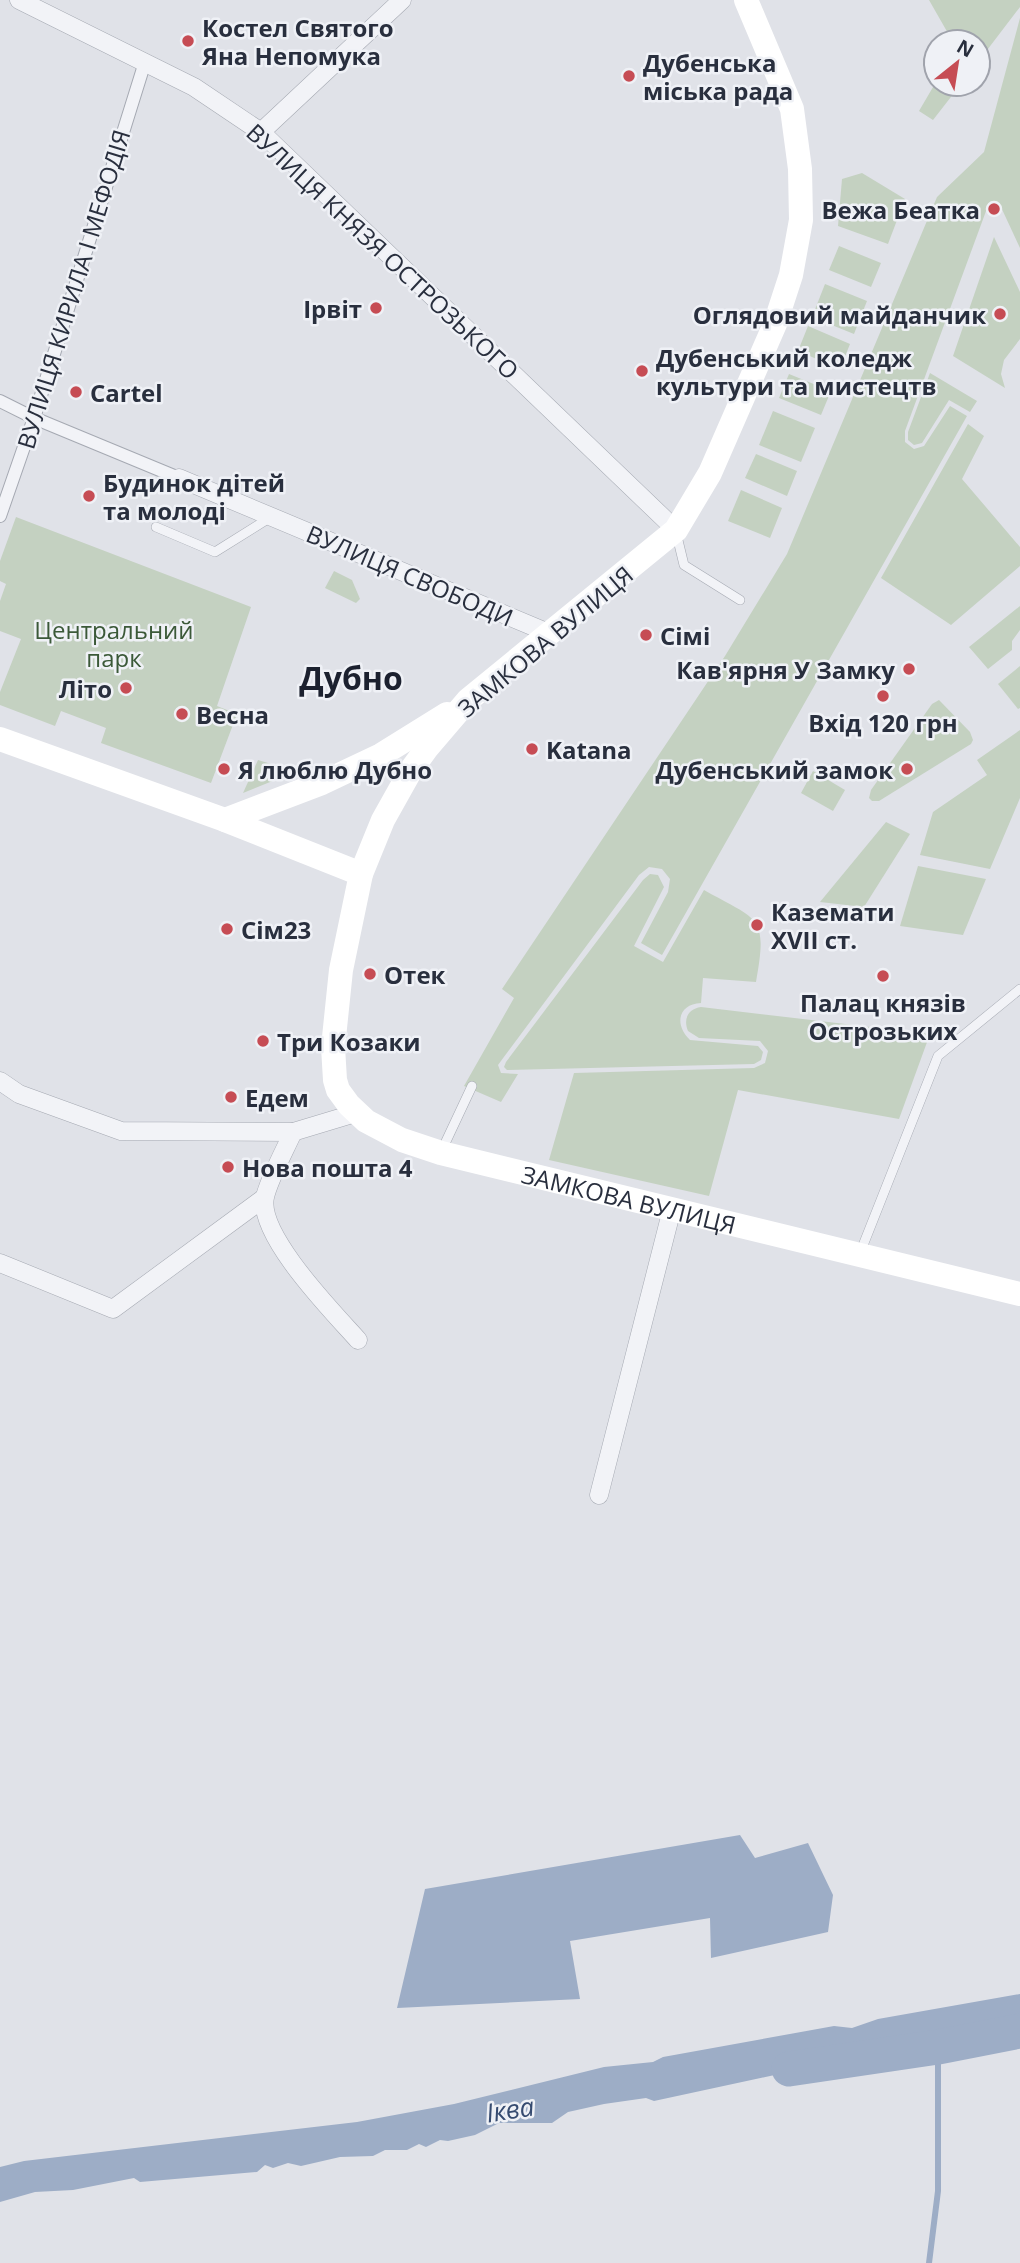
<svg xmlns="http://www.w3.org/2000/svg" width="1020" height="2263" font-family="'Open Sans',sans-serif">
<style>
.green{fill:#c4d1c1}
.water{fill:#9dadc6}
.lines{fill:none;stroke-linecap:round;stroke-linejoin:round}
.stream{stroke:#9dadc6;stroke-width:6}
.river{stroke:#9dadc6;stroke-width:35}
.service-casing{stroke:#a5a9b2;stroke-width:10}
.pedestrian-casing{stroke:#a5a9b2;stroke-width:14}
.minor-casing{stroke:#a5a9b2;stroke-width:19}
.service{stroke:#f2f3f7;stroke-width:9}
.pedestrian{stroke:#f2f3f7;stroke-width:12}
.minor{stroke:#f2f3f7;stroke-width:18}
.secondary{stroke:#fff;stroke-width:24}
.poi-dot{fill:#c64c54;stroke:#eff1f6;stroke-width:2.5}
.labels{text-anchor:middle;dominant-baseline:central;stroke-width:5;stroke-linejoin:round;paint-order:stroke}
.poi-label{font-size:24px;font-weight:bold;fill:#292f3e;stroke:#eff1f6;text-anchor:start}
.street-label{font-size:24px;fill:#292f3e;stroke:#eff1f6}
.park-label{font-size:24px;fill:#3b5938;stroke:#eff1f6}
.water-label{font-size:26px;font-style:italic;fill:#364b70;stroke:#eff1f6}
.district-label{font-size:32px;font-weight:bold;fill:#1c212f;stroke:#eff1f6}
</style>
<rect width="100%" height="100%" fill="#e0e2e8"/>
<g class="green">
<polygon points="929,0 1020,0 1020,7 978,62 978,42 953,42"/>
<polygon points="1020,18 1020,248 1000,205 997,202 989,203 905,431 905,442 914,449 924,446 950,406 967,416 662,955 641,943 668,892 670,879 662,869 649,867 639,875 498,1065 501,1073 518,1074 501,1102 464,1086 514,998 502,989 725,656 787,554 937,197 984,152"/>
<polygon points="936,82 936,84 961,84 933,120 919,111"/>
<polygon points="862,173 905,199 888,244 838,226 842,179"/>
<polygon points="994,237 1020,292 1020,339 1004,360 1001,374 1005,388 953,356"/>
<polygon points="839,246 881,263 871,287 829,270"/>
<polygon points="825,284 867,301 854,334 812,317"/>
<polygon points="808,326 850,344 840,369 798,351"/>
<polygon points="930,373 977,401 970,412 949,400 922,443 914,445 908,440 908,432"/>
<polygon points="789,374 831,391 821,415 779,398"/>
<polygon points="773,411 815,428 801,462 759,445"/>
<polygon points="968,424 984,436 962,479 1020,547 1020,566 951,625 881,578"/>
<polygon points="756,454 797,471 787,496 745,478"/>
<polygon points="741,490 782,508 770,538 728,521"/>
<polygon points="16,517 251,607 217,706 237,714 211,783 101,743 106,728 61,711 55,726 0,705 0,692 21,639 0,631 0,601 6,584 0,581 0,561"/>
<polygon points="334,571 352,580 360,599 356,603 325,588"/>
<polygon points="1020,606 1020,630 1012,641 1012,650 988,669 969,647"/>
<polygon points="1020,666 1020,708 1018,709 998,684"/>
<polygon points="939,700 970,732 973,740 971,744 879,801 872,801 869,798 871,790 932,704"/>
<polygon points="1020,730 1020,798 990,869 920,855 933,812 987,775 977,760"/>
<polygon points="258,760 288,769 290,774 243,793"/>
<polygon points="813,771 845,790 833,811 801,793"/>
<polygon points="886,822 910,834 864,907 820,902"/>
<polygon points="918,866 986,879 963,935 900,926"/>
<path d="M650,874L658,875L664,887L634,946L663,962L704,890C759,921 768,915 756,982L703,978L701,1003C678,1004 674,1025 690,1040L758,1046L763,1052L761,1060L754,1064L507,1070L504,1067L506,1062L643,880Z"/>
<path d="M701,1007L930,1034L899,1119L738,1090L709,1196L549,1160L574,1073L754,1068L765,1063L768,1051L760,1041L699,1038L688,1031C683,1019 688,1009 701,1007Z"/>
</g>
<g class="water">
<polygon points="740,1835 755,1858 808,1843 833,1895 828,1932 711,1958 710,1918 570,1941 580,1999 397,2008 425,1889"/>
<polygon points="1020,1994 1020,2031 830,2063 654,2101 646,2098 604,2104 568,2112 552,2123 499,2123 475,2135 448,2141 440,2140 426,2147 419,2144 407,2150 385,2150 373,2156 340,2157 301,2166 288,2163 273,2168 265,2165 257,2172 140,2182 134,2178 73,2190 35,2192 0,2202 0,2167 24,2161 357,2122 454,2104 604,2067 653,2062 663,2057 834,2026 852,2028 878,2019"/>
</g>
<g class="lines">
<polyline class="stream" points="929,2263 938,2191 938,2047"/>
<polyline class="river" points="789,2069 938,2047 1020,2031"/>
<defs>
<g id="service">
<polyline points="156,527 215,552 271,517"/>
<polyline points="676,532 684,565 740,600"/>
<polyline points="441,1152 472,1086"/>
<polyline points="860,1253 938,1056 1020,989"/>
</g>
<g id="pedestrian">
<polyline points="0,401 34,418 179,478"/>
<polyline points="0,516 34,418 145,62"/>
</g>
<g id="minor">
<polyline points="19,0 194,87 261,132 676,530"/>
<polyline points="261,132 402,0"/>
<polyline points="179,478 551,634"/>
<polyline points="0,1081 19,1094 121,1131 293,1132 356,1113"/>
<path d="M293,1132C285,1150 269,1179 265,1197C257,1235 334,1313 358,1340"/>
<polyline points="0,1263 113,1309 264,1198"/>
<polyline points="599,1495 672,1209"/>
</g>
</defs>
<use href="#service" class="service-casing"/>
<use href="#pedestrian" class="pedestrian-casing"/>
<use href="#minor" class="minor-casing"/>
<use href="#service" class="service"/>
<use href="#pedestrian" class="pedestrian"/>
<use href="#minor" class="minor"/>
<g class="secondary">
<path id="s1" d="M746,0L792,109L800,169L801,220L791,275L775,324L710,473L676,530L468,700L427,748L411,770L383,820L361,874L341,970L333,1047L335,1080L338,1090L349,1105L366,1121L402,1140L441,1153L1020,1294"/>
<polyline points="0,739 225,820 361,874"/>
<polyline points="225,820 322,783 381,755 447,714"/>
</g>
</g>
<g class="poi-dot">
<circle cx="188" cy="41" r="7"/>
<circle cx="629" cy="76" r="7"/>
<circle cx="994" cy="209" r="7"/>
<circle cx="376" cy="308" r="7"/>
<circle cx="1000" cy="314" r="7"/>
<circle cx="642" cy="371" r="7"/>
<circle cx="76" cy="392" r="7"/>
<circle cx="89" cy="496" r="7"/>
<circle cx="646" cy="635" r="7"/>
<circle cx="909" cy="669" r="7"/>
<circle cx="126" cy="688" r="7"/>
<circle cx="883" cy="696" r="7"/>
<circle cx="182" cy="714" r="7"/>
<circle cx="532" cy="749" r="7"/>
<circle cx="224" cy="769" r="7"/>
<circle cx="907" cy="769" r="7"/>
<circle cx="757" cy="925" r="7"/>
<circle cx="227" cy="929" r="7"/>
<circle cx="370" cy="974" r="7"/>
<circle cx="883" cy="976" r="7"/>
<circle cx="263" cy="1041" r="7"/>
<circle cx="231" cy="1097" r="7"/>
<circle cx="228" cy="1167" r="7"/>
</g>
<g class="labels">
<g class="poi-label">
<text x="202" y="27">Костел Святого<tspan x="202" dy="28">Яна Непомука</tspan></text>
<text x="643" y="62">Дубенська<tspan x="643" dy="28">міська рада</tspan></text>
<text x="980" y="209" text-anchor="end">Вежа Беатка</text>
<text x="362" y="308" text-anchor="end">Ірвіт</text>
<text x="986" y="314" text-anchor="end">Оглядовий майданчик</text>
<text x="656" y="357">Дубенський коледж<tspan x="656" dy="28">культури та мистецтв</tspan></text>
<text x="90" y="392">Cartel</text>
<text x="103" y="482">Будинок дітей<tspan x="103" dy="28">та молоді</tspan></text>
<text x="660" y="635">Сімі</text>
<text x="895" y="669" text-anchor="end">Кав'ярня У Замку</text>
<text x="112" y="688" text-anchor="end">Літо</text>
<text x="196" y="714">Весна</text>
<text x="883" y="722" text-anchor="middle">Вхід 120 грн</text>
<text x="546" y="749">Katana</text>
<text x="238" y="769">Я люблю Дубно</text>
<text x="893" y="769" text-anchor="end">Дубенський замок</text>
<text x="771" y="911">Каземати<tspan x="771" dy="28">XVII ст.</tspan></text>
<text x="241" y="929">Сім23</text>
<text x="384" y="974">Отек</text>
<text x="883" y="1002" text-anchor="middle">Палац князів<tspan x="883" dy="28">Острозьких</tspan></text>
<text x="277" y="1041">Три Козаки</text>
<text x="245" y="1097">Едем</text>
<text x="242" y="1167">Нова пошта 4</text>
</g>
<g class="street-label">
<text transform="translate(383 251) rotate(43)">ВУЛИЦЯ КНЯЗЯ ОСТРОЗЬКОГО</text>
<text transform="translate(73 289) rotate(-73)">ВУЛИЦЯ КИРИЛА І МЕФОДІЯ</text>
<text transform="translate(410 575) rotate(23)">ВУЛИЦЯ СВОБОДИ</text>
<text transform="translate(545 641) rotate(-40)">ЗАМКОВА ВУЛИЦЯ</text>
<text stroke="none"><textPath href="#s1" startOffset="1577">ЗАМКОВА ВУЛИЦЯ</textPath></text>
</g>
<g class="park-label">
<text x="114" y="629">Центральний<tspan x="114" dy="28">парк</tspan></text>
</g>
<g class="water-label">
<text transform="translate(510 2109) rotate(-9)">Іква</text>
</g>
<g class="district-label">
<text x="351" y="677">Дубно</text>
</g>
</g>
<g transform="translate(957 63) rotate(30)"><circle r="33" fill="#eff1f6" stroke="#a0a3ac" stroke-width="2"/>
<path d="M0-5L12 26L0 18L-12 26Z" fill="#c64c54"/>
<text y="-10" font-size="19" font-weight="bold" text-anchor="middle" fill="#292f3e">N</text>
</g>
</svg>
